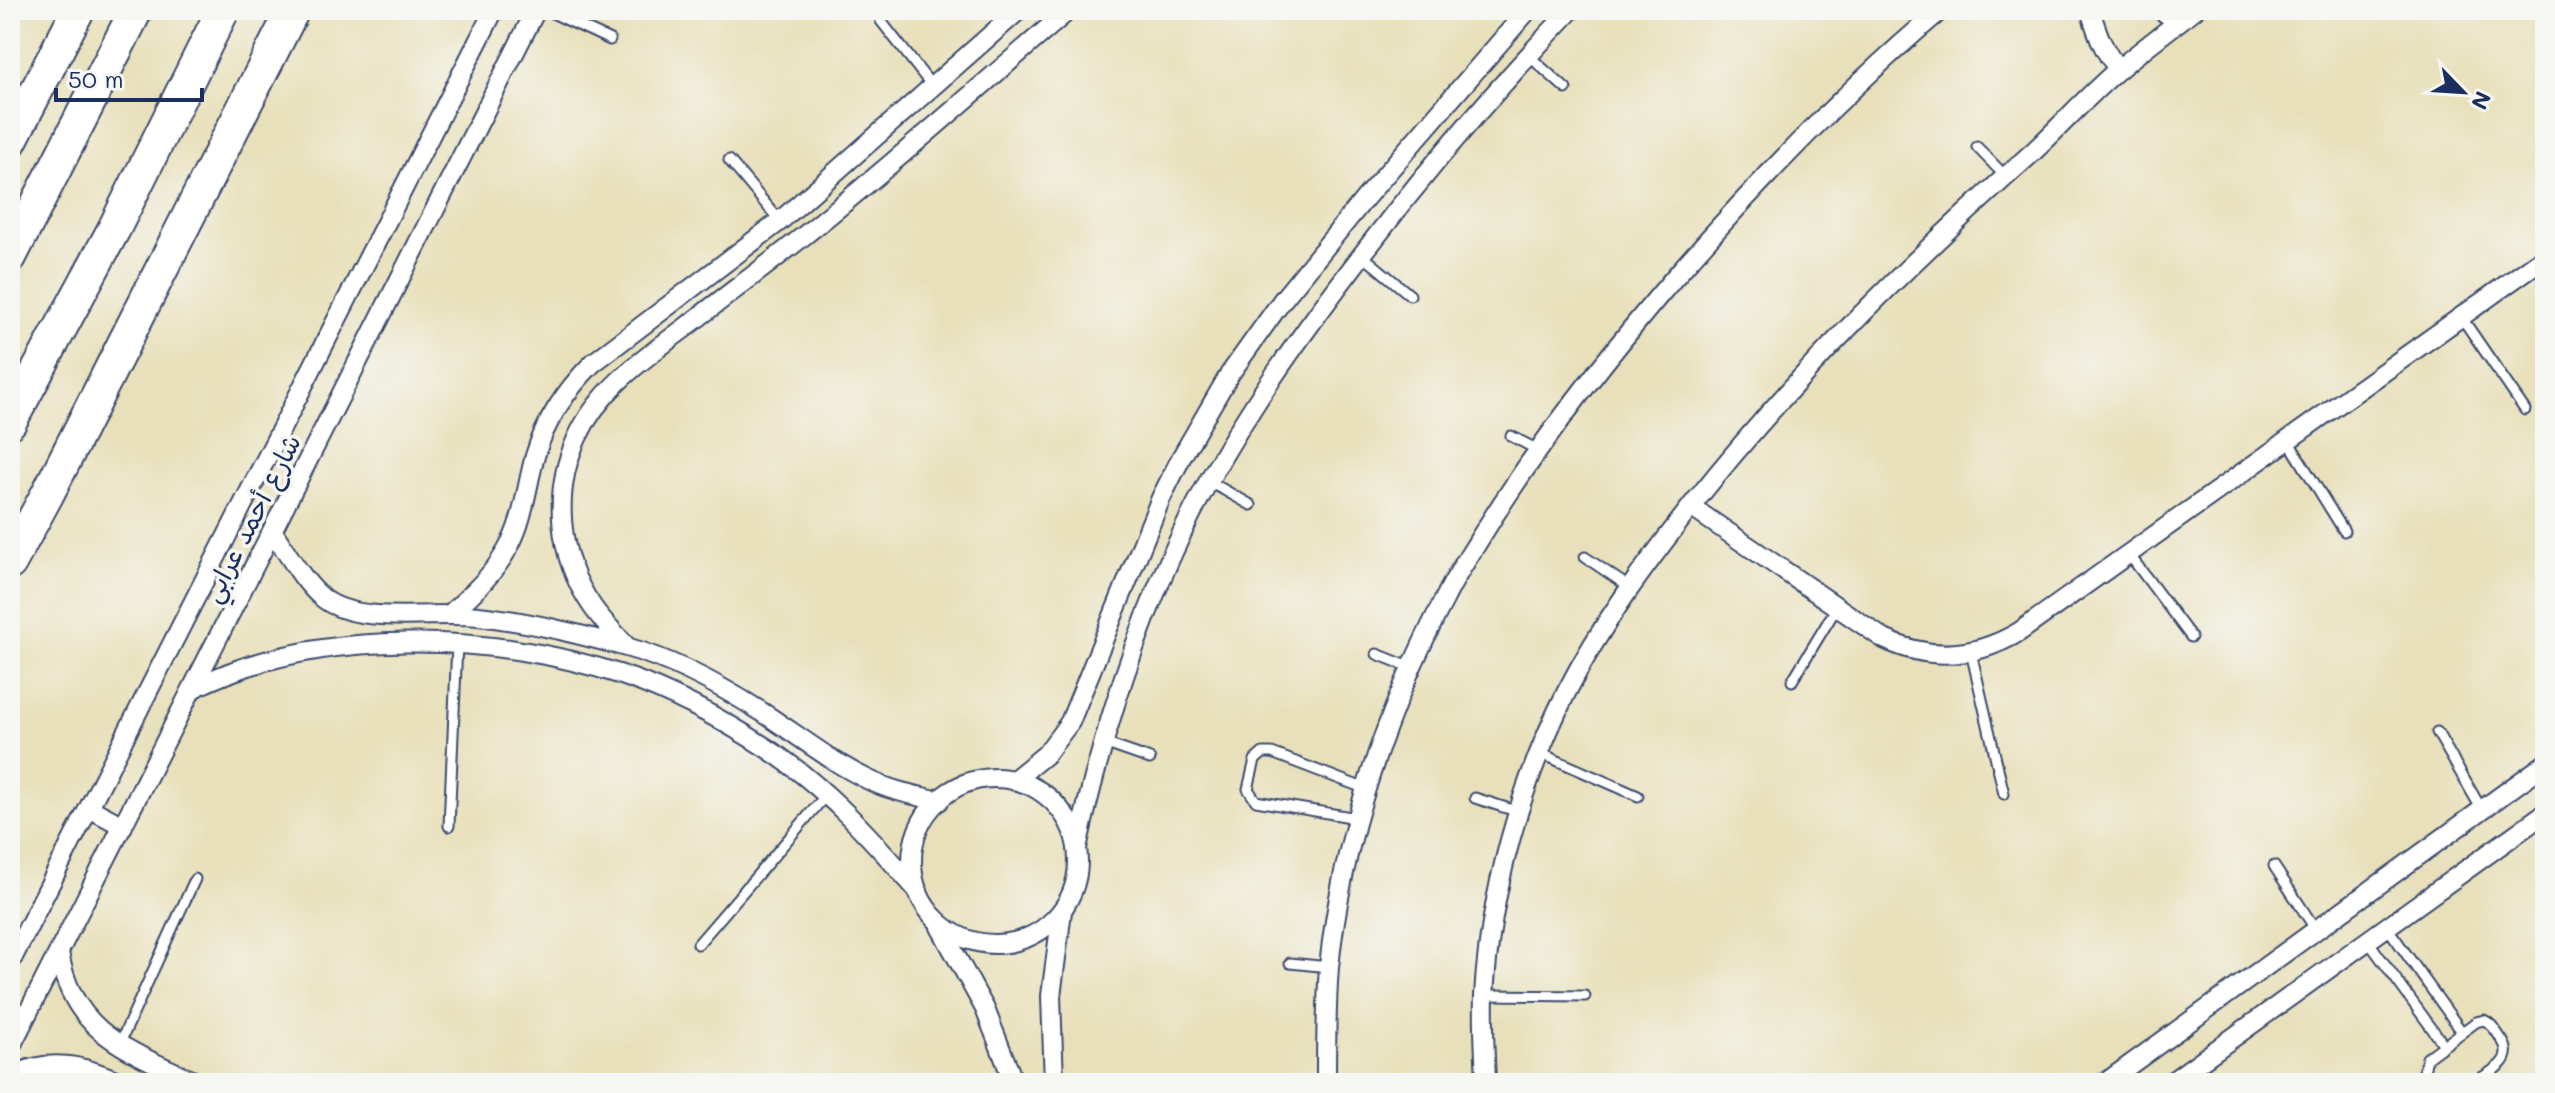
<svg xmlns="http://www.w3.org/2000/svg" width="2555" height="1093" font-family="Mali,'Playpen Sans Arabic',sans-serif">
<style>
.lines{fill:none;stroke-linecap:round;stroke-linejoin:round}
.lane-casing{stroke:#3a4a6c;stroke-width:13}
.street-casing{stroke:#3a4a6c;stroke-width:22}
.highway-casing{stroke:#3a4a6c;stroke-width:36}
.lane{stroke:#fff;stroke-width:9}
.street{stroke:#fff;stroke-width:18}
.highway{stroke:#fff;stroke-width:32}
.labels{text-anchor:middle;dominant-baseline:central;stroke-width:7;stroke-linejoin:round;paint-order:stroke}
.street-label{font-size:26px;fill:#1b2f5e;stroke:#f6f6f2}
</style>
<rect width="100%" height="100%" fill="#f6f6f2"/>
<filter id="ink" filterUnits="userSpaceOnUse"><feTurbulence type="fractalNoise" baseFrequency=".0125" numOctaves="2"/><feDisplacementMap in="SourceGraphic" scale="16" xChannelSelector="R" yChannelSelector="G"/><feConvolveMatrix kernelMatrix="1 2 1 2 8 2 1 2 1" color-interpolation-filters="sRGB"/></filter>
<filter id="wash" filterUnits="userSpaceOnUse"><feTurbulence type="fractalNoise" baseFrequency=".006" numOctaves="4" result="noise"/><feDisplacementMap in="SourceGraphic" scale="32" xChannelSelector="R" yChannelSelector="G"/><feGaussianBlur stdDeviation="1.8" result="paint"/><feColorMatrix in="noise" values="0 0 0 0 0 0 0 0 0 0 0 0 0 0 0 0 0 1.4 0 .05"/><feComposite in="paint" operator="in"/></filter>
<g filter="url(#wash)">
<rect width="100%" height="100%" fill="#e8e0ba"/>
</g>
<g filter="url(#ink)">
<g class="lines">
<defs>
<g id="lane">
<polyline points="546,10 610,40"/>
<polyline points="881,21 932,86"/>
<polyline points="1529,56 1566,89"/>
<polyline points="1977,147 2005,176"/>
<polyline points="729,160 780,221"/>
<polyline points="1362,255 1410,295"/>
<polyline points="2462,318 2525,410"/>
<polyline points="1511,436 1538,450"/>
<polyline points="2287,439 2344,531"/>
<polyline points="1210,482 1251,505"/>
<polyline points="2128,553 2191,637"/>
<polyline points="1585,557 1629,587"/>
<polyline points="1971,652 2004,794"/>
<polyline points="1377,654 1412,668"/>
<polyline points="1792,681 1837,607"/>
<polyline points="2437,732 2482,810"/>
<polyline points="1104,743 1150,759"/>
<polyline points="1540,753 1638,796"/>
<polyline points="1475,798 1519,812"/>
<polyline points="1357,818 1256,801 1248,789 1255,760 1263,753 1272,753 1366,789"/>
<polyline points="449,826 457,644"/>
<polyline points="2274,866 2316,930"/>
<polyline points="2387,927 2462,1032"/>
<polyline points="2368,941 2444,1045"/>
<polyline points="698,944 827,794"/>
<polyline points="1290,963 1329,967"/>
<polyline points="1484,995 1585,996"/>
<polyline points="119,1045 195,879"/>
<path d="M2432,1083L2424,1071L2427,1058L2476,1022L2484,1020C2493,1024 2496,1032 2502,1040C2517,1062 2489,1072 2473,1083"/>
</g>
<g id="street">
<path d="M2090,10C2097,32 2103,52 2119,69"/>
<polyline points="2161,10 2178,22"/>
<path d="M1691,507L1884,639C1930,661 1975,658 2019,632L2545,257"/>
<path d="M273,532C287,552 305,585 324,599C360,626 434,611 478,616C528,621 578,634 626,647C674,660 721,686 762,712C798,735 831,762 869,780C891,791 915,795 939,801"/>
<path d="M450,614C471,595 493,575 507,550C524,521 526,488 535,456C546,419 566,390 593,363L780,221L1019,10"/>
<path d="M627,647C616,634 602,621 592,606C558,557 552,492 577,438C599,389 645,358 686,327C724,297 764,268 801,238C893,165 980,86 1069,10"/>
<path d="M194,688C316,627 494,632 622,675C674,693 722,719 768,749C826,787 872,839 918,891"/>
<circle cx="995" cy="861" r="83"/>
<polyline points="1014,780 1046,754 1070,722 1161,498 1182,456 1229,375 1284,298 1366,197 1528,10"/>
<polyline points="89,808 123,826"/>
<path d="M1077,848C1101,739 1134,633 1182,533C1227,438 1289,351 1352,268C1420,178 1493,92 1571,10"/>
<polyline points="940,927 985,1009 1014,1083"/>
<path d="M59,952C72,1035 131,1051 198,1083"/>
<polyline points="10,963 494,10"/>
<polyline points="10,1048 536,10"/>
<path d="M10,1077C49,1056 85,1066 122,1083"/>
<polyline points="1054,1083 1051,996 1062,911"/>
<path d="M1326,1083C1326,1045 1326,1006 1329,967C1342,839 1386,710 1446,596C1456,575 1470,555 1482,535C1538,444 1604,360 1674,278C1756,184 1845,90 1941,10"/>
<path d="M1486,1083C1485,1054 1483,1025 1484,996C1490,893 1520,785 1566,693C1601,624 1646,564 1693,504C1795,375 1911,261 2033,152C2062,125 2089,94 2120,68C2144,48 2169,29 2194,10"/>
<polyline points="2105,1083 2545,764"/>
<polyline points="2170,1083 2545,813"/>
</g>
<g id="highway">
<polyline points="10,142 78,10"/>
<polyline points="10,257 136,10"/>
<polyline points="10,422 114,229 223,10"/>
<polyline points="10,563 48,493 293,10"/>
</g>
</defs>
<use href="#lane" class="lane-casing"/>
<use href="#street" class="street-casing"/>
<use href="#highway" class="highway-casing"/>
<use href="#lane" class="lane"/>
<use href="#street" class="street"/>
<use href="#highway" class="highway"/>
</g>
</g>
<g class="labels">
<g class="street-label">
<text transform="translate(251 518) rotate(-63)">شارع أحمد عرابي</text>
</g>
</g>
<rect width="2555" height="1093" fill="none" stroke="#f6f6f2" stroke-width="40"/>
<g transform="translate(2463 92) rotate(115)" stroke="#f6f6f2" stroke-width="6" paint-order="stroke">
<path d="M0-6L14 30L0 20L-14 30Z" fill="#1b2f5e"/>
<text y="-12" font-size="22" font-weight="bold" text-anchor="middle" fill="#1b2f5e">N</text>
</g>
<path d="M56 88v12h146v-12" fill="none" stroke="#1b2f5e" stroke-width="4"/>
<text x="68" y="88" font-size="24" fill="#1b2f5e" stroke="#f6f6f2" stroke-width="6" paint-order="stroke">50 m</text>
</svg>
